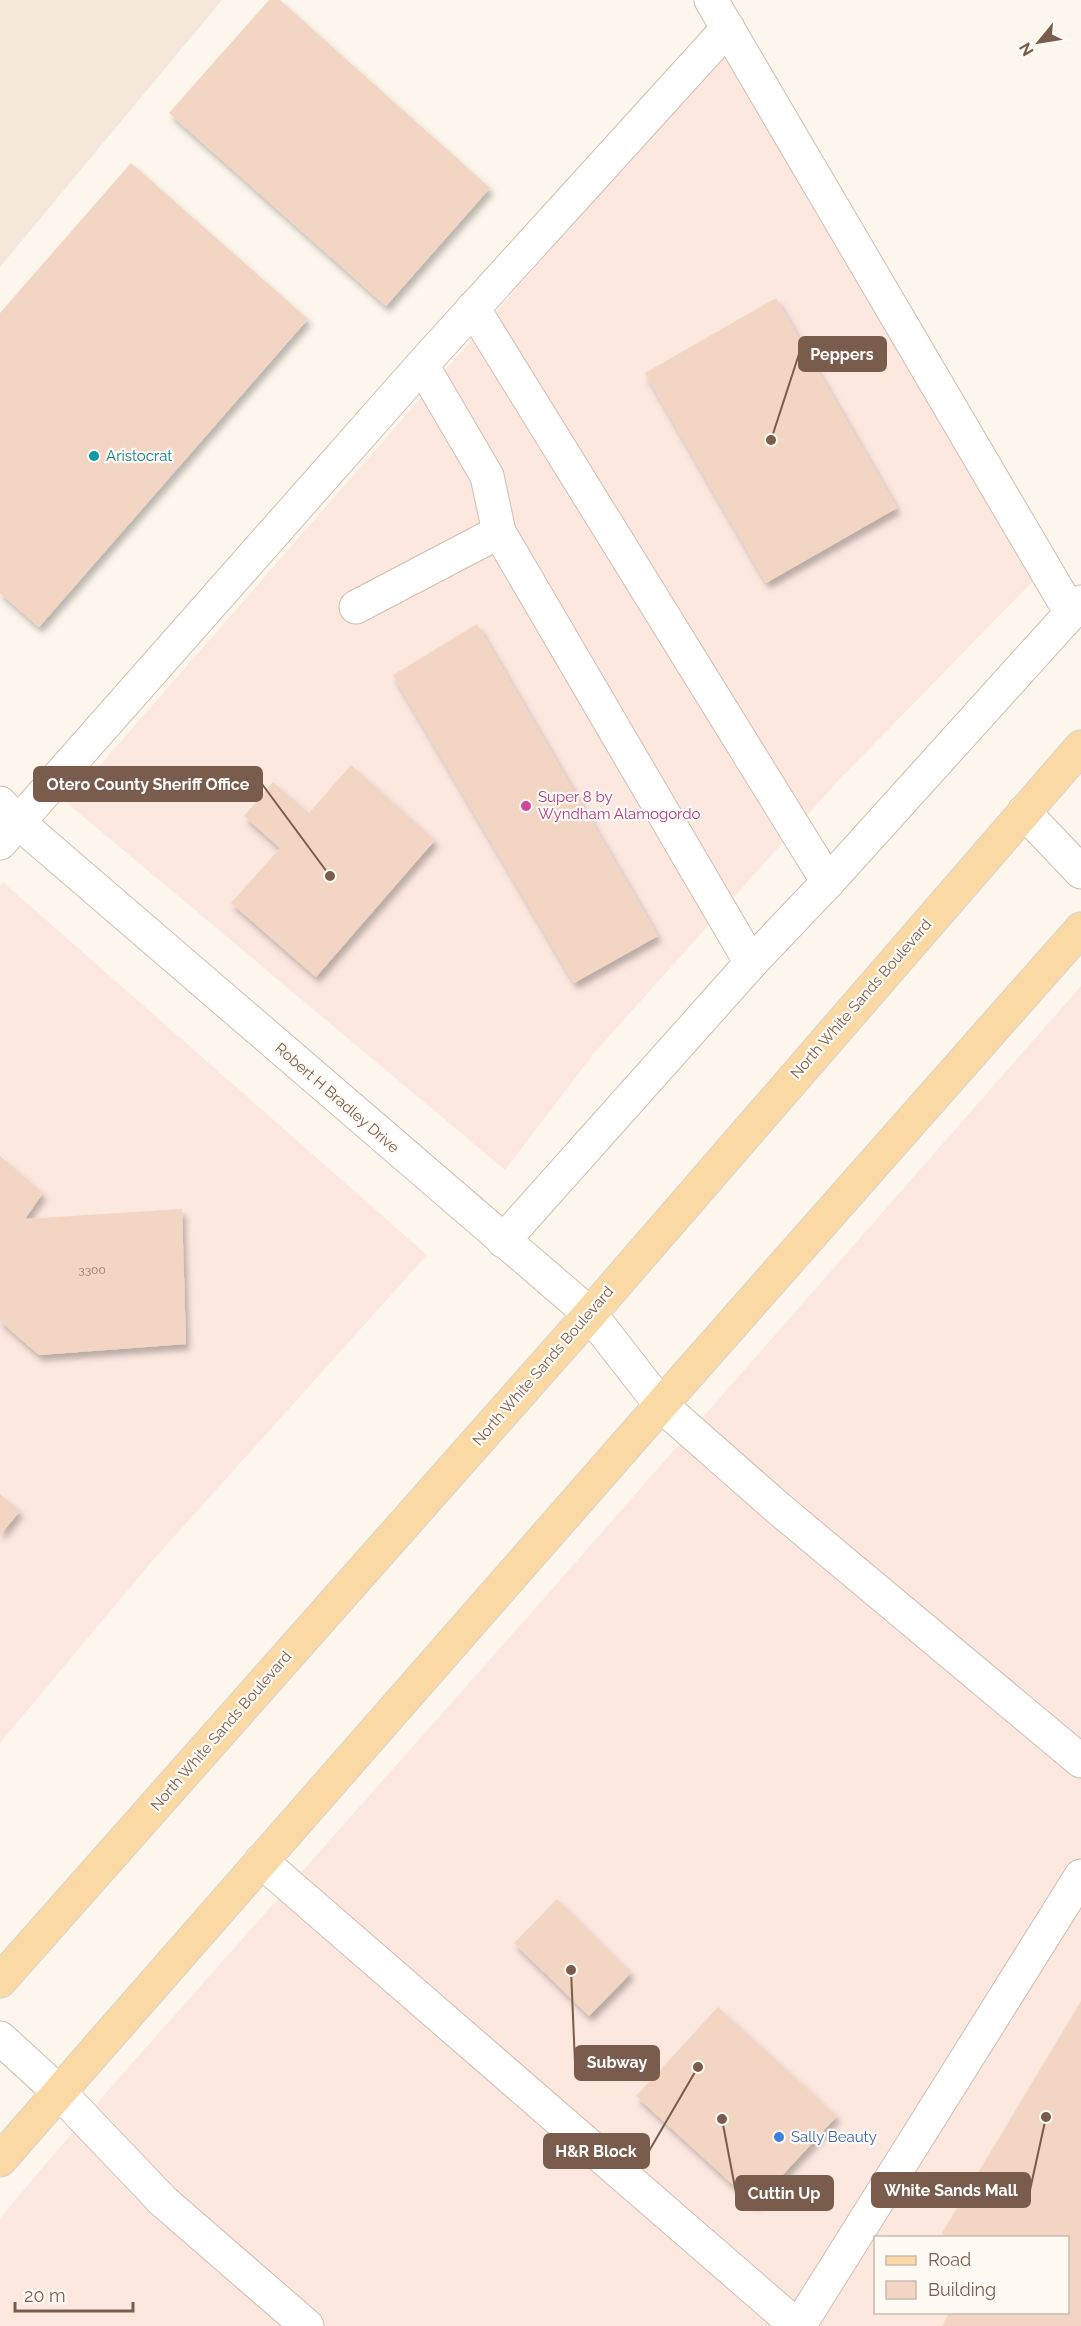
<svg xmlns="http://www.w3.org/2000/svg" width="1081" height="2326" font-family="Raleway,sans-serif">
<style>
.residential{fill:#f5e8da}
.commercial{fill:#fde8e0;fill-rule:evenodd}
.building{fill:#f3d5c3;filter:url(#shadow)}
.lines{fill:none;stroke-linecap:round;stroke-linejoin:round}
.minor-casing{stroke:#d1beb0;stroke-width:35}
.major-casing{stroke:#dad1cd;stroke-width:35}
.minor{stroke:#fff;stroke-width:33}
.major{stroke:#fbd9a5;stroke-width:33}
.culture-dot{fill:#0f9aa8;stroke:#fffaf3;stroke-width:2}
.hotel-dot{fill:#d1479c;stroke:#fffaf3;stroke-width:2}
.shop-dot{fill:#3f7fe0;stroke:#fffaf3;stroke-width:2}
.labels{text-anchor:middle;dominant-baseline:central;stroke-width:4.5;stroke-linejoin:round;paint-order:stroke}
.number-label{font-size:12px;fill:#987a6a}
.culture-label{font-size:15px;fill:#0d838f;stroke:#fffaf3;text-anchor:start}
.hotel-label{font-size:15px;fill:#b23c85;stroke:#fffaf3;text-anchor:start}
.street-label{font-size:15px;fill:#7a5c4d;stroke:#fffaf3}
.shop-label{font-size:15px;fill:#366cbe;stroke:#fffaf3;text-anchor:start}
.leader{fill:none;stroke:#7a5c4d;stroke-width:2}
.callout-dot{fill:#7a5c4d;stroke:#fffaf3;stroke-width:2}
.callout{fill:#7a5c4d;stroke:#7a5c4d;stroke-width:2}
.callout-label{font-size:16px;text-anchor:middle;font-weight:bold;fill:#fff}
</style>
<defs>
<filter id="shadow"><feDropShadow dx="3.5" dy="6" stdDeviation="3" flood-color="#0004"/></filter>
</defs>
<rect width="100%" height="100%" fill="#fdf6ec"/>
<polygon class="residential" points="0,0 222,0 0,267"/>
<g class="commercial">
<polygon points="724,51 1035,579 838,781 595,1052 505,1170 67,803"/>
<polygon points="3,882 427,1255 154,1559 0,1743 0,886"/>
<path d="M1081,986V2326H0V2218L111,2087L532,1612ZM876,2238H1068V2312H876Z"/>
</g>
<g class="building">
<polygon points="269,0 280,0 490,188 386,306 169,113"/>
<polygon points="131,163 308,319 39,627 0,593 0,313"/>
<polygon points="776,298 897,508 766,583 645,373"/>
<polygon points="477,624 658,936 574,983 393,675"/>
<polygon points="351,765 435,840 316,977 231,903 280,848 244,816 273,782 309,813"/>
<polygon points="0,1156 43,1193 25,1219 182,1209 186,1344 39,1355 0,1321"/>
<polygon points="0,1494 20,1511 0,1535"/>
<polygon points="557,1899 631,1973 589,2016 514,1943"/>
<polygon points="1081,2001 1081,2326 942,2326 950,2312 1068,2312 1068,2238 947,2238 942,2233"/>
<polygon points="718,2007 837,2116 755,2205 636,2096"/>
</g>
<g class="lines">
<defs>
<g id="minor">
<polyline points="711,0 1071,613"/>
<polyline points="473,308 828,882"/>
<polyline points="422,365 487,476 499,532"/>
<polyline points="356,607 499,532 751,963"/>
<polyline points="0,803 18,822 590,1314 661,1405 778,1508 1081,1761"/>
<polyline points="1024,812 1081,872"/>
<polyline points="0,843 422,365 728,28"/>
<polyline points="503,1241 751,963 828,882 1081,602"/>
<polyline points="261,1861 797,2326"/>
<polyline points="0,2038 59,2092 163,2201 307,2326"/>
<polyline points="799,2326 1081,1876"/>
</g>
<g id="major">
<polyline points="0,1981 590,1314 1081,747"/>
<polyline points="0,2160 661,1405 1081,929"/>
</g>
</defs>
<use href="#minor" class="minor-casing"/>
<use href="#major" class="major-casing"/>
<use href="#minor" class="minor"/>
<use href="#major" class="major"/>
</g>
<circle class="culture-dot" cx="94" cy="456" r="6"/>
<circle class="hotel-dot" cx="526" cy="806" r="6"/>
<circle class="shop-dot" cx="779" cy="2137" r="6"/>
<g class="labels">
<g class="number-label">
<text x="92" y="1270">3300</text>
</g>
<g class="culture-label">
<text x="106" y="456">Aristocrat</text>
</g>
<g class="hotel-label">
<text x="538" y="797">Super 8 by<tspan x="538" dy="17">Wyndham Alamogordo</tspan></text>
</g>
<g class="street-label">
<text transform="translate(861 999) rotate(-49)">North White Sands Boulevard</text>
<text transform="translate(337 1098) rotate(41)">Robert H Bradley Drive</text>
<text transform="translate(543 1366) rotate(-49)">North White Sands Boulevard</text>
<text transform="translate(221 1731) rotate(-49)">North White Sands Boulevard</text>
</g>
<g class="shop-label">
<text x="791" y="2137">Sally Beauty</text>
</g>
</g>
<path class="leader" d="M771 440L799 354M330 876L262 784M571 1970L575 2063M698 2067L649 2151M1046 2117L1030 2190M722 2119L736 2193"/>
<g class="callout-dot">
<circle cx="771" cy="440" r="6"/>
<circle cx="330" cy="876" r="6"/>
<circle cx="571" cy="1970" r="6"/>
<circle cx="698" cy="2067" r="6"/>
<circle cx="1046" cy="2117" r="6"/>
<circle cx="722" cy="2119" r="6"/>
</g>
<g class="callout">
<rect x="799" y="337" width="87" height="34" rx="6"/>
<rect x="34" y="767" width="228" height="34" rx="6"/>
<rect x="575" y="2046" width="84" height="34" rx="6"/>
<rect x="544" y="2134" width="105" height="34" rx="6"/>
<rect x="872" y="2173" width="158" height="34" rx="6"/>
<rect x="736" y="2176" width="97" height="34" rx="6"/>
</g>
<g class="callout-label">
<text x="842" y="360">Peppers</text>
<text x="148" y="790">Otero County Sheriff Office</text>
<text x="617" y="2068">Subway</text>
<text x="596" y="2157">H&amp;R Block</text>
<text x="951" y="2196">White Sands Mall</text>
<text x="784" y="2199">Cuttin Up</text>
</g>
<rect x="874" y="2236" width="195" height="78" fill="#fffaf3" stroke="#cabbb1" stroke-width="1.5"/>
<rect x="886" y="2256" width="30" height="9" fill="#fbd9a5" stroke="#cabbb1" stroke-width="1.5"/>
<text x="928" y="2266" font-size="18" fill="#7a5c4d">Road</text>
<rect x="886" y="2281" width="30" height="18" fill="#f3d5c3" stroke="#cabbb1" stroke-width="1.5"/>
<text x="928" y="2296" font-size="18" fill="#7a5c4d">Building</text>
<g transform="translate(1039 42) rotate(240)" stroke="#fffaf3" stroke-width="4.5" paint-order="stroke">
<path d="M0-4.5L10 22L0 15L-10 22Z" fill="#7a5c4d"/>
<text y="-9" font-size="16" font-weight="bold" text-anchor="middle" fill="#7a5c4d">N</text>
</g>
<path d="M15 2302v9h118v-9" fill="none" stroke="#7a5c4d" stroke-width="3"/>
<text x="24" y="2302" font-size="18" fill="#7a5c4d" stroke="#fffaf3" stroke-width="4.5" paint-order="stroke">20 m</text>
</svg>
